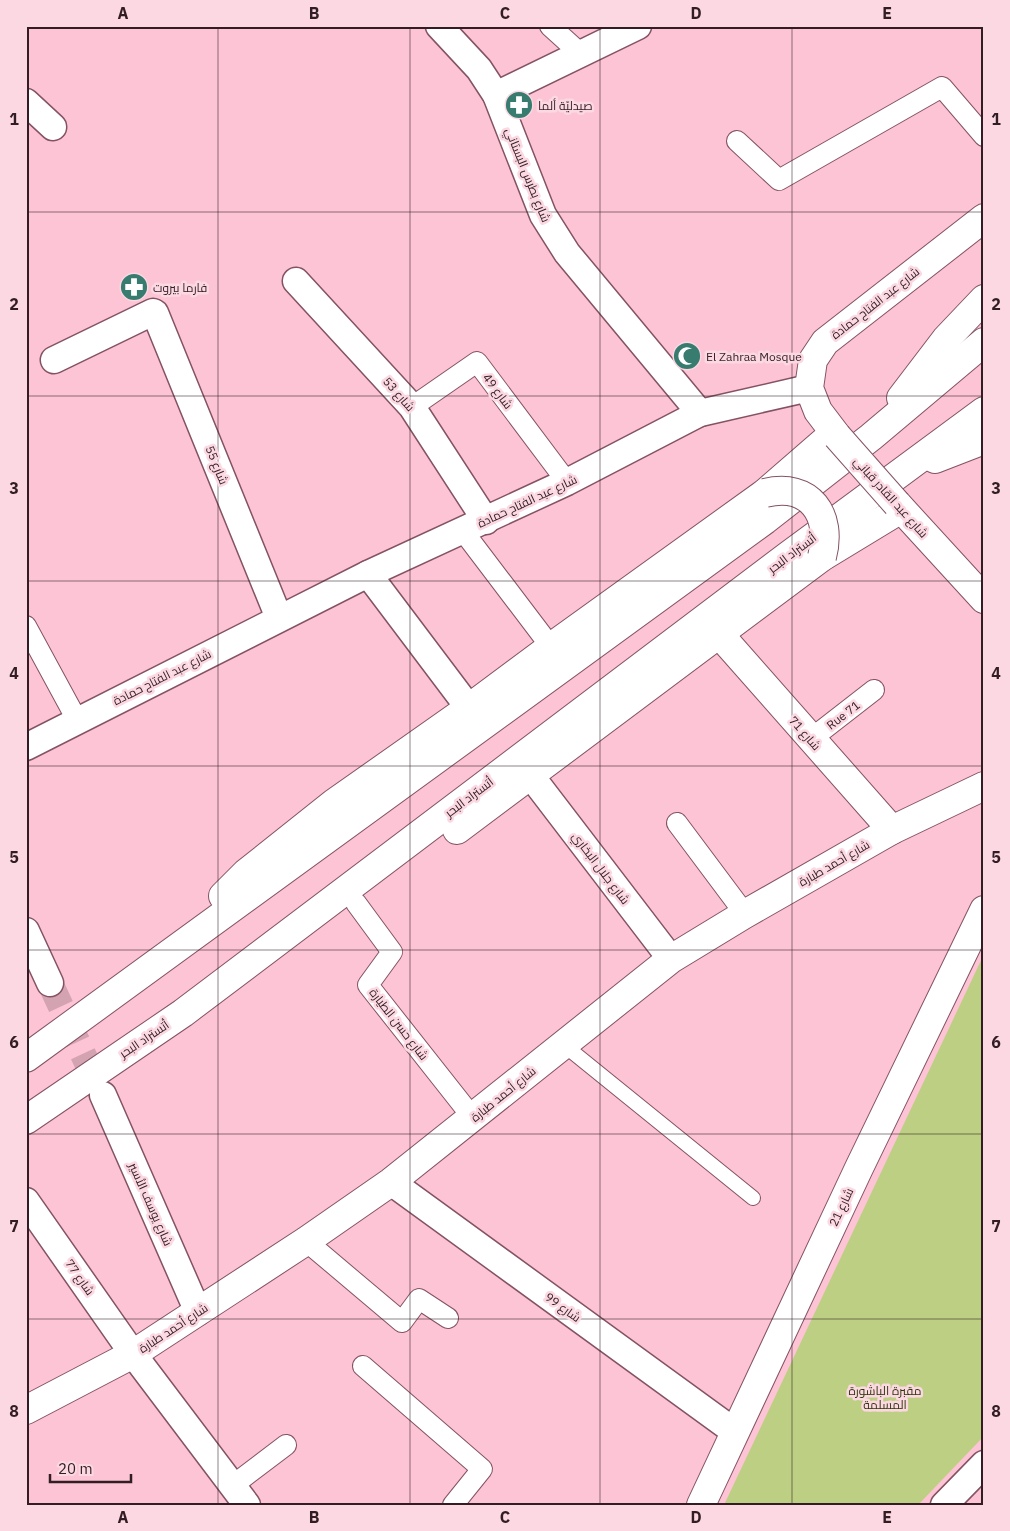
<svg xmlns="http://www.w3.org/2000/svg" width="1010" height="1531" font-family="'IBM Plex Sans',Cairo,sans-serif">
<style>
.green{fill:#bdcf82}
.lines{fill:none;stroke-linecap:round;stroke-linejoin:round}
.minor-tunnel{stroke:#d4a3b1;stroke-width:26;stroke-dasharray:26 13;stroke-linecap:butt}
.service-casing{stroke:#845363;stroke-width:16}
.pedestrian-casing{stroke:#845363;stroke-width:22}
.minor-casing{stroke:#845363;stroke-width:29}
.tertiary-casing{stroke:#845363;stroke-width:30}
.secondary-casing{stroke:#845363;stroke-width:30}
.motorway-casing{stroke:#845363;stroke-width:30}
.service{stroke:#fff;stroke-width:14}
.pedestrian{stroke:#fff;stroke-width:20}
.minor{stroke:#fff;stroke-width:26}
.tertiary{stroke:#fff;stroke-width:28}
.secondary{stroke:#fff;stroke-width:28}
.motorway{stroke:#fff;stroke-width:28}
.secondary-bridge-casing{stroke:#845363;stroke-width:30;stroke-linecap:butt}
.motorway-bridge-casing{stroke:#845363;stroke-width:30;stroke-linecap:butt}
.secondary-bridge{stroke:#fff;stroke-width:28}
.motorway-bridge{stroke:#fff;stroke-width:28}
.grid{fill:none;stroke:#321d24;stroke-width:1;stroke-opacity:0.55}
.labels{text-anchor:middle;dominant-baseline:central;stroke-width:5;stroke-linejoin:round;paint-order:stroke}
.poi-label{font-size:12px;fill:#321d24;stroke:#fbd8e2;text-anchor:start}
.street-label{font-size:12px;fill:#321d24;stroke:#fbd8e2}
.park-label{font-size:12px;fill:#2e3609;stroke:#fbd8e2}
.neatline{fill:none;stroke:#321d24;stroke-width:2}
.grid-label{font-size:16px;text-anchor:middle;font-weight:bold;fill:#321d24}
</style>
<rect width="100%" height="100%" fill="#fcc4d4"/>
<polygon class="green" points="984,954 984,1436 918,1505 724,1505"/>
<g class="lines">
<polyline class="minor-tunnel" points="50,983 102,1095"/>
<defs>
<polyline id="service" points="564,1045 753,1198"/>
<g id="pedestrian">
<polyline points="550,26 582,55"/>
<polyline points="737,141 779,180 942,87 984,136"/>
<polyline points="412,407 477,362 567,482"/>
<polyline points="463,531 551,647"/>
<polyline points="26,626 77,720"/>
<polyline points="811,739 874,690"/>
<polyline points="677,823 745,914"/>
<polyline points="356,903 392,952 368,985 473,1118"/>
<polyline points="306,1241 402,1322 419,1299 448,1318"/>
<polyline points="363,1366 482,1469 453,1505"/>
<polyline points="232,1486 286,1445"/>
</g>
<g id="minor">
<polyline points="439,26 479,69 496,95 543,215 567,253 700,413"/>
<polyline points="496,95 638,26"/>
<polyline points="26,102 53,127"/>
<polyline points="296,281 412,407 486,521"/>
<polyline points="54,360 153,312 155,313 279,618"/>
<polyline points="368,574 469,708"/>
<polyline points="26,747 368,574 567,482 700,413 809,388"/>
<polyline points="531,776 671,959"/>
<polyline points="26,931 50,983"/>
<polyline points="103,1095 198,1312"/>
<polyline points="391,1182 735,1432"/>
<polyline points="26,1201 133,1354 247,1505"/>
<polyline points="944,1505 984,1464"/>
</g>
<g id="tertiary">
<polyline points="720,635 892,830"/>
<polyline points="26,1410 133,1354 306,1241 391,1182 671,959 745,914 892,830 984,786"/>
<polyline points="701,1505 859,1168 984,910"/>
</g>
<g id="secondary">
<polyline points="837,436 818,411 809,388 813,360 825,342 984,218"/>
<polyline points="897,504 984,599"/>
</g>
<g id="motorway">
<polyline points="901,398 946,339 984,299"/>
<polyline points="935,459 984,440"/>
<polyline points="457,830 822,557 901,509"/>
<polyline points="223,896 246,873 334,803 469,708 551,647 765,493 834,433"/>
<polyline points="26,1058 765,520 871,437 984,342"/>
<polyline points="26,1120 183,1013 789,555 984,411"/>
</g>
</defs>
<use href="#service" class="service-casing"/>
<use href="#pedestrian" class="pedestrian-casing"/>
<use href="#minor" class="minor-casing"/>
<use href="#tertiary" class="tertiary-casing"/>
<use href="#secondary" class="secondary-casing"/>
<use href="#motorway" class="motorway-casing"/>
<use href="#service" class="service"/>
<use href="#pedestrian" class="pedestrian"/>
<use href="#minor" class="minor"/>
<use href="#tertiary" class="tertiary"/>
<use href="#secondary" class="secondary"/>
<use href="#motorway" class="motorway"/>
<defs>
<polyline id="secondary-bridge" points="837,436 897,504"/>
<path id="motorway-bridge" d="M765,493C810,482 833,515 822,557"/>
</defs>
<use href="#secondary-bridge" class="secondary-bridge-casing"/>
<use href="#motorway-bridge" class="motorway-bridge-casing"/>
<use href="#secondary-bridge" class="secondary-bridge"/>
<use href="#motorway-bridge" class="motorway-bridge"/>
</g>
<path class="grid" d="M218,26V1505M410,26V1505M600,26V1505M792,26V1505M26,212H984M26,396H984M26,581H984M26,766H984M26,950H984M26,1134H984M26,1319H984"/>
<defs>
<symbol id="pharmacy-disc" viewBox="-11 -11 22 22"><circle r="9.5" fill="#387c6f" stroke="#fbd8e2"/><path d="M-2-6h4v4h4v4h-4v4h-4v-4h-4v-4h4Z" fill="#fff"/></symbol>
<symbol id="mosque-disc" viewBox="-11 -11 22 22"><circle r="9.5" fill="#387c6f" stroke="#fbd8e2"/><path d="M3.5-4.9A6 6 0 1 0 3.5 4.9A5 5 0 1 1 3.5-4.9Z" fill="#fff"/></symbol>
</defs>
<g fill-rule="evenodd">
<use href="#pharmacy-disc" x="503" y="89" width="32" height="32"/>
<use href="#pharmacy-disc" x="118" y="271" width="32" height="32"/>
<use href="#mosque-disc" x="671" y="340" width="32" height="32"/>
</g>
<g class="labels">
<g class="poi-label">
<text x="538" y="105">صيدليّة ألما</text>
<text x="153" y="287">فارما بيروت</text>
<text x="706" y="356">El Zahraa Mosque</text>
</g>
<g class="street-label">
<text transform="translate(528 175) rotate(68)">شارع بطرس البستاني</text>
<text transform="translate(875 303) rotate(-38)">شارع عبد الفتاح حمادة</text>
<text transform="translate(498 391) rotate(53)">شارع 49</text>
<text transform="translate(399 394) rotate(49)">شارع 53</text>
<text transform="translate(217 465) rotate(68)">شارع 55</text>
<text transform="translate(891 497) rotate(48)">شارع عبد القادر قباني</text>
<text transform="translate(527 501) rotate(-25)">شارع عبد الفتاح حمادة</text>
<text transform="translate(792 553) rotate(-37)">أتستراد البحر</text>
<text transform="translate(162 677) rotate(-27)">شارع عبد الفتاح حمادة</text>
<text transform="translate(843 715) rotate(-38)">Rue 71</text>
<text transform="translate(805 733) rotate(49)">شارع 71</text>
<text transform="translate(469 797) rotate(-37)">أتستراد البحر</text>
<text transform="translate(834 863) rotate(-30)">شارع أحمد طبارة</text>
<text transform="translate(601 868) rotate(53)">شارع جلال البخاري</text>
<text transform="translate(399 1024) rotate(52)">شارع حسن الطيارة</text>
<text transform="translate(144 1039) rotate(-34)">أتستراد البحر</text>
<text transform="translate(503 1094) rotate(-39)">شارع أحمد طبارة</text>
<text transform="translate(151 1204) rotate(66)">شارع يوسف الأسير</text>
<text transform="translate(841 1207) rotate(-65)">شارع 21</text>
<text transform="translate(80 1277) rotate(55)">شارع 77</text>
<text transform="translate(563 1307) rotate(36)">شارع 99</text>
<text transform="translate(173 1328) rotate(-33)">شارع أحمد طبارة</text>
</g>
<g class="park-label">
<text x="885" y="1390">مقبرة الباشورة<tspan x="885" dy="14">المسلمة</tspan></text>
</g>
</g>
<rect width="1010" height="1531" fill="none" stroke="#fbd8e2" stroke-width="55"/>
<path d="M50 1474v8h81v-8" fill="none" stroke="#321d24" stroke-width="2.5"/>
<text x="58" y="1474" font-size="15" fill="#321d24" stroke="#fbd8e2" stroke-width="4" paint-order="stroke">20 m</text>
<rect x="28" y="28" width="954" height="1476" class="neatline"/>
<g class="grid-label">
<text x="123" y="19">A</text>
<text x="314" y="19">B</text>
<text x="505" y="19">C</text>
<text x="696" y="19">D</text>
<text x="887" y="19">E</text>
<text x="14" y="125">1</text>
<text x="996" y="125">1</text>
<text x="14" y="310">2</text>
<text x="996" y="310">2</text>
<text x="14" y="494">3</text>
<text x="996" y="494">3</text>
<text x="14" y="679">4</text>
<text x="996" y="679">4</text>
<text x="14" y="863">5</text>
<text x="996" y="863">5</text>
<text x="14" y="1048">6</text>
<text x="996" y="1048">6</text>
<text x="14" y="1232">7</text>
<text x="996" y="1232">7</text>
<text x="14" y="1417">8</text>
<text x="996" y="1417">8</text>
<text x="123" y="1523">A</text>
<text x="314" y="1523">B</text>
<text x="505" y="1523">C</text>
<text x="696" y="1523">D</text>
<text x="887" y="1523">E</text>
</g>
</svg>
